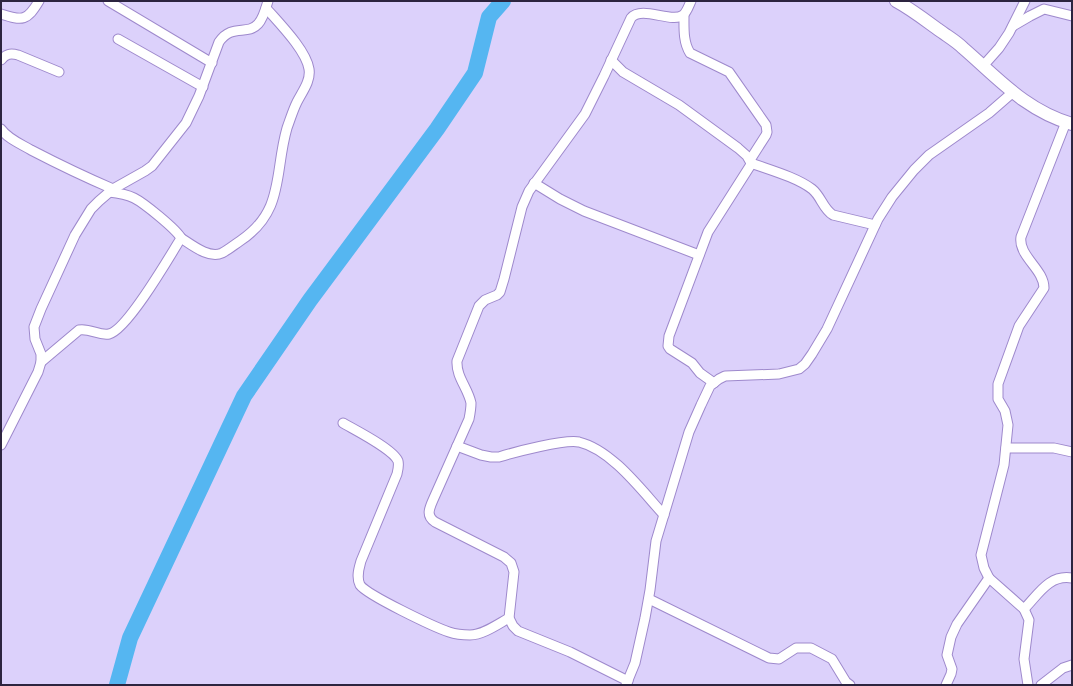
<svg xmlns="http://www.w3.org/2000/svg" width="1073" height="686" font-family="Quicksand,sans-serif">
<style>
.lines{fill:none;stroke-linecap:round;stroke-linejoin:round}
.river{stroke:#55b6f1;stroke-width:16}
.minor-casing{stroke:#9e89cc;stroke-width:11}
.secondary-casing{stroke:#9e89cc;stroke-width:14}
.minor{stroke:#fff;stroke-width:9}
.secondary{stroke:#fff;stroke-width:12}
</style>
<rect width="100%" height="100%" fill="#dcd1fb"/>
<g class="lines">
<polyline class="river" points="117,685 130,638 244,396 310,300 437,129 475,73 489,17 503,1"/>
<defs>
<g id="minor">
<polyline points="108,1 212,63"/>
<path d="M1,14C23,21 27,21 39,1"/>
<path d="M684,15C684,28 683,42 690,53L729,72L766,125L767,132L766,135L750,160"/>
<polyline points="1013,26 1030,16 1044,9 1072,16"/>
<polyline points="118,39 203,87"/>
<path d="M1,60C6,54 10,53 18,55L59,72"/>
<polyline points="611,60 623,72 679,105 738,148 747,156 751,163 750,166 708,232 669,336 668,346 670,349 692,363 700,373 714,383"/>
<polyline points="983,66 999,48 1009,33 1025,1"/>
<path d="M1,129C8,139 21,144 31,150C58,164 85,177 113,189"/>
<path d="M751,163C770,170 796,177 812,189C821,196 823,209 833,215L875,225"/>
<polyline points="534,183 560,199 584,211 699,255"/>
<path d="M181,238C192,245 209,259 222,253C228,250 234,245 240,241C285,211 274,173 287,128C290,120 293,110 297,102C302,92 311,81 309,69C306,50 279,23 266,8"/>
<path d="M41,362L79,330C90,328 99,336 109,334C127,330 170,256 181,238C176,229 144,203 134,198C126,194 118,193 109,192"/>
<path d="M343,423C355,430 393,449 398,461C399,465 398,470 397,474L361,561C359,568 356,577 360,585C367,595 434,627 449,632C455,634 463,635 470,635C483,635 498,624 509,618"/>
<path d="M1,445L38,372L41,362V354L35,339L34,327L41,309L75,235L91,209L99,201L113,189L145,171L152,166L186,123L199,96L219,42C232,23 247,36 258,24C263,19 266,8 268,1"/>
<path d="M457,446L481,455L491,457H499C515,452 565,439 579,442C612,450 642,491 664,515"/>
<polyline points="1006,448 1054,448 1072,452"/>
<polyline points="649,599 769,658 779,659 796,648 811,648 832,659 846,682 850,685"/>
<path d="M1024,609C1038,595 1049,574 1072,578"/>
<path d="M628,681L570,652L518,631L513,626L509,618L514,572L511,563L504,557L435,522C426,516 429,509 433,500L469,419C470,414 471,409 471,403C468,388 456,377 457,361L479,306L485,300L497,295L500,292L504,279L522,207L529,191L585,114L604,76L631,18C642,5 672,24 683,15C687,12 689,5 691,1"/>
<polyline points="626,685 635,663 645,618 650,590 656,541 689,432 701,405 710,386 719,379 725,376 779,374 799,369 805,364 812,354 827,329 878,219 892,197 914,170 929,155 989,113 1012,93"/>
<polyline points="946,685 951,674 952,669 947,655 951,637 957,624 989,578"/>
<path d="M1028,685L1024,659L1029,620L1024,609L989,578L984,568L981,555L1004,465L1008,425L1005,411L998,399V384L1019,326L1044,288C1044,269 1018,256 1021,237L1066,122"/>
<polyline points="1041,685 1063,668 1072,665"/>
</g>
<path id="secondary" d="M896,1C911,9 925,20 939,30C947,36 956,41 963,48C999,79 1025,110 1072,124"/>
</defs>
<use href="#minor" class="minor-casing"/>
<use href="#secondary" class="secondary-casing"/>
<use href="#minor" class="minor"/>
<use href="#secondary" class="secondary"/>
</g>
<rect width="1073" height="686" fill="none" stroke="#2c243f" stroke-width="4"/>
</svg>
